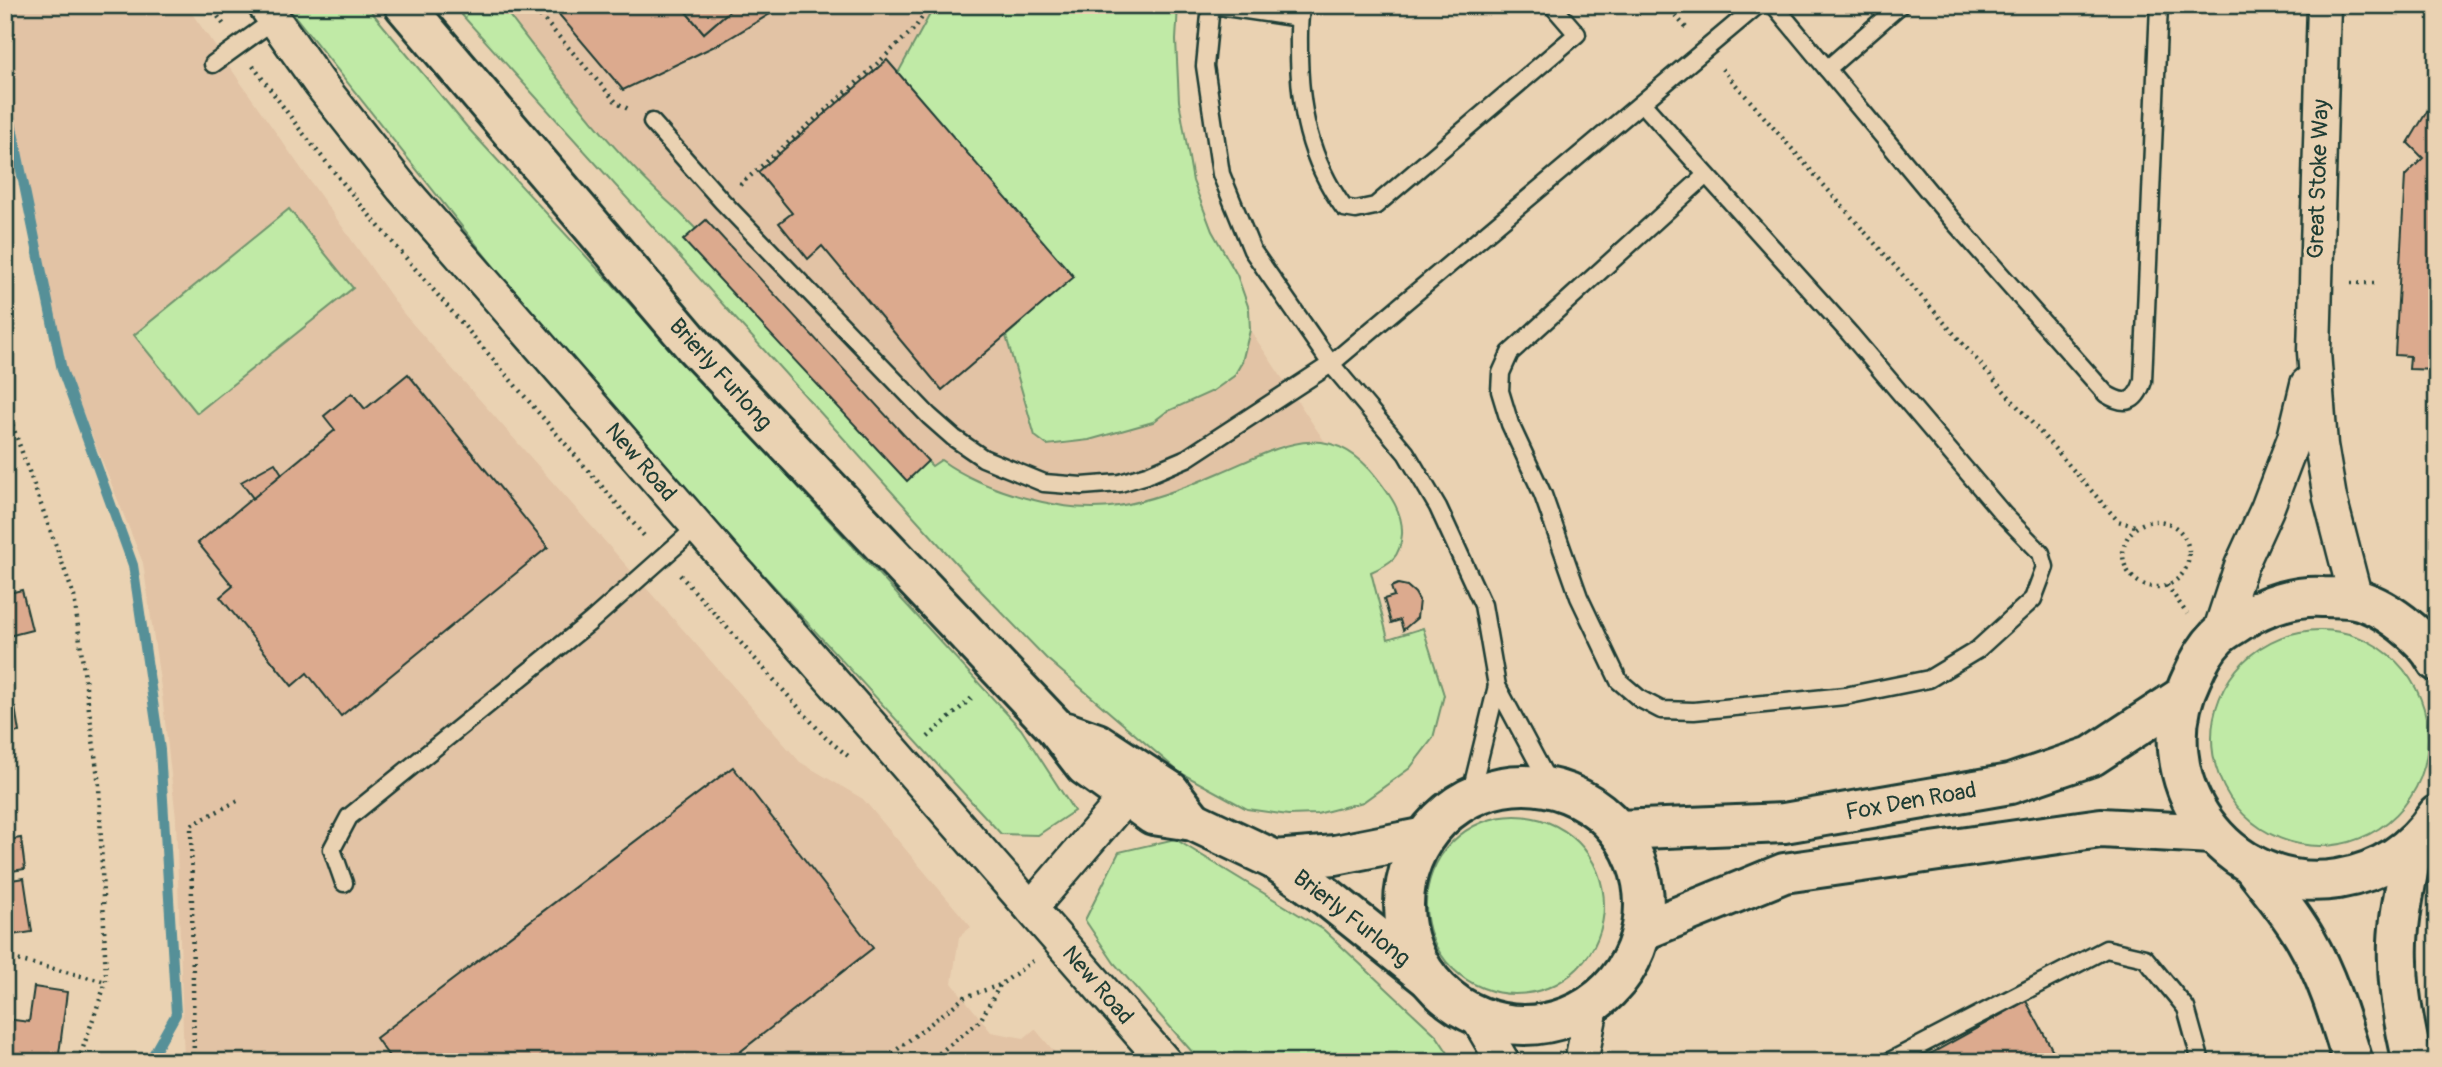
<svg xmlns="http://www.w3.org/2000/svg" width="2442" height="1067" font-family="Pangolin,sans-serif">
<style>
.built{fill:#e2c3a5}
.green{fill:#c0eaa6;stroke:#70946d;stroke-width:2}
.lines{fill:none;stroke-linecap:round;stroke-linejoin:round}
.stream{stroke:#579098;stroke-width:10}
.building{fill:#dcaa8e;stroke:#1f3d34;stroke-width:2}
.lane-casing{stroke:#1f3d34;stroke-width:21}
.street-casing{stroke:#1f3d34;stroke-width:37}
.secondary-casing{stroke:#1f3d34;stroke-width:44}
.path{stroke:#1f3d34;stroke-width:4.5;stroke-dasharray:2 5;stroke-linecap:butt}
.lane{stroke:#ead2b2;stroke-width:16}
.street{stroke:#ead2b2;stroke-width:32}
.secondary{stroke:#ead2b2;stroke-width:38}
.labels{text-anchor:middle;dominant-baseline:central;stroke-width:6;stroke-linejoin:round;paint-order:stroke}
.street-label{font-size:23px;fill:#1f3d34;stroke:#ead2b2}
</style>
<rect width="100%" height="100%" fill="#ead2b2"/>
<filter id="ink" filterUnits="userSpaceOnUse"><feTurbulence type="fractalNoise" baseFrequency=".0143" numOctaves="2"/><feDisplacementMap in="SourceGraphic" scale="14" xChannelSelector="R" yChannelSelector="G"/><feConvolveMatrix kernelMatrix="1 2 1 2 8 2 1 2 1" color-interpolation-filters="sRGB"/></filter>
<g filter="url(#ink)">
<g class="built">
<polygon points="5,5 186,5 403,313 800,762 863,799 971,927 959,937 952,983 991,1032 1024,1038 1035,1029 1063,1062 184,1062 176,818 162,695 143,563 65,368 5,75"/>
<polygon points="453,5 1178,5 1176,40 1179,101 1193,181 1212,231 1237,275 1249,309 1250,330 1325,442 1299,442 1279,446 1222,473 1288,815 1247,809 1179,772 1046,658 982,592"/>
</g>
<g class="green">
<polygon points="286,5 366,5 467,127 1021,729 1074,811 1038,835 1001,834 575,369"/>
<path d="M453,5H501C555,75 609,149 675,208L932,466L941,460C984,491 1065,515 1118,506C1154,500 1187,487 1219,473C1277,449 1327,414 1377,478C1390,495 1403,512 1402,534C1400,558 1391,563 1371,572L1388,639L1423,628L1444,695L1433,738L1410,768L1363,802L1317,814L1288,815L1247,809L1179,772L1046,658L982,592Z"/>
<polygon points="935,5 1178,5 1176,40 1179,101 1193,181 1212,231 1237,275 1249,309 1250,330 1242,362 1234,376 1213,391 1166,412 1153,422 1089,440 1047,445 1035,436 1006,336 1073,277 898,73"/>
<polygon points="289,209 353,288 197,413 134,335"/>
<circle cx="2320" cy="738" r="108"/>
<circle cx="1515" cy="905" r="89"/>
<polygon points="1175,839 1324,930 1436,1035 1454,1062 1201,1062 1114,963 1085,920 1119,852"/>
</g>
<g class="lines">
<polyline class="stream" points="5,93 62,370 133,565 160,750 176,1014 149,1062"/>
</g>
<g class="building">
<polygon points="551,5 680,5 704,33 736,5 785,5 723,42 623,90"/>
<polygon points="680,5 736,5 704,33"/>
<polygon points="887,60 1074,277 942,390 822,246 808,259 779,223 792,213 758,172"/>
<polygon points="2437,101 2437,370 2409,369 2410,356 2395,355 2405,176 2423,158 2408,143 2429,108"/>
<polygon points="706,220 928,461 907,481 683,240"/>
<polygon points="408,374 548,547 341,716 307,673 292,686 220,597 233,586 198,543 335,430 324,416 352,393 365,409"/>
<polygon points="275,463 282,474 253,498 241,482"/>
<polygon points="1398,584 1407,586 1415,593 1419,600 1417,618 1403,630 1400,620 1391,623 1384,599 1394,596 1391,587"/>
<polygon points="22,590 32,630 5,637 5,594"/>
<polygon points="15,707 19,732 5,734 5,708"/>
<polygon points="733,767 873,948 727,1062 393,1062 376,1038"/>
<polygon points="5,825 8,840 21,838 25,869 5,872"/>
<polygon points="24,878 32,932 5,936 5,881"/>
<polygon points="34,987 67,992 58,1062 5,1062 6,1019 29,1022"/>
<polygon points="2026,1001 2059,1062 1916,1062"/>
</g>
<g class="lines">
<defs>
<g id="lane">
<polyline points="1211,5 1205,66 1221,174 1252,250 1331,364 1406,453 1438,507 1483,605 1497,686 1551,787"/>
<polyline points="1212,5 1299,18"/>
<path d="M1302,5C1298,20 1299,34 1299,49C1299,108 1309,159 1344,208L1356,210L1375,206L1577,34L1552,5"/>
<path d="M1774,5L1949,216L2106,394C2125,406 2136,403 2143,381L2159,5"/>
<polyline points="213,64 274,20"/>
<polyline points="1827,69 1900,5"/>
<polyline points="1642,103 1850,334 2003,514 2041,553 2045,567 2033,599 1977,650 1929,679 1845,696 1694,711 1661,710 1640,699 1619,681 1579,597 1543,495 1510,424 1500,391 1501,373 1510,353 1706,175"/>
<polyline points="652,122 722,201 929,416 954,438 983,458 1044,483 1082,486 1120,483 1147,475 1187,458 1331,364 1758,5"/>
<polyline points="1470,796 1497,686"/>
<polyline points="344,883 332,849 349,817 590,622 697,527"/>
<polyline points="1888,1062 2106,949 2145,958 2186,1008 2201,1062"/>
</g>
<g id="street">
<polyline points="264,5 320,84 402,188 1165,1062"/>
<polyline points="2324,5 2314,352 2321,445 2330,498 2356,599"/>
<polyline points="2218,636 2241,566 2267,509 2294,438 2307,384"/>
<polyline points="1031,908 1126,797"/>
<polyline points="1476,1016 1503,1062"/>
<polyline points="1581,1062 1592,1007"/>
</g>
<g id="secondary">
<polyline points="404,5 694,346 1055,727 1085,766 1153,815 1193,821 1275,860 1327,897 1427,977"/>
<path d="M2437,662C2424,636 2383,605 2355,599C2345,597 2333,597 2323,597C2296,595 2265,605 2243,619C2235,625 2224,630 2217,637C2206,648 2198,663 2192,677C2143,777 2226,897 2338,879C2380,872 2413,851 2437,815"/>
<polyline points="1066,732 1097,743 1170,791 1193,821"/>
<circle cx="1524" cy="905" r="120"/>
<polyline points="1618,830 1784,823 2010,784 2092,756 2182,697"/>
<polyline points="1275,860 1335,855 1421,838"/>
<path d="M2251,864C2270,889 2291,913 2306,940C2328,978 2340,1020 2353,1062"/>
<polyline points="1642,931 1784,873 2101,828 2212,834"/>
<path d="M2413,1062C2405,1029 2398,995 2398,961C2396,922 2407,882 2413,844"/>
</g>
</defs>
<use href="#lane" class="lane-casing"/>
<use href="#street" class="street-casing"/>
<use href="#secondary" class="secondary-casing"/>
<g class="path">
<polyline points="210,5 224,25"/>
<polyline points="531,5 617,103 630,110"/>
<polyline points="1666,5 1689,31"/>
<polyline points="253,66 298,127 364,209 646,538"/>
<polyline points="1722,69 2118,521 2138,527"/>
<polyline points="740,185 862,78 915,28 930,5"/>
<polyline points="2351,283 2375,283"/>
<polyline points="5,405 74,596 99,785 106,982 78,1062"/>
<circle cx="2156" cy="554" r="33"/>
<polyline points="680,575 826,738 848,756"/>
<polyline points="2167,585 2187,614"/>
<polyline points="928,737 974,696"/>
<polyline points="5,957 106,982"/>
<polyline points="194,1062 191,825 241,799"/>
<polyline points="881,1062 965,997 1000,985 1033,961"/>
<polyline points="928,1062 980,1021 1000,985"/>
</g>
<use href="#lane" class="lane"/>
<use href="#street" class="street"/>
<use href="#secondary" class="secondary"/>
</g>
</g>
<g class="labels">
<g class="street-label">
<text transform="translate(2318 179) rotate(-88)">Great Stoke Way</text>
<text transform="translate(721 374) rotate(48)">Brierly Furlong</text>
<text transform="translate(641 462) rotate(49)">New Road</text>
<text transform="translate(1911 801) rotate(-10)">Fox Den Road</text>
<text transform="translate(1352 918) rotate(38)">Brierly Furlong</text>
<text transform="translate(1098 985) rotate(49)">New Road</text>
</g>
</g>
<rect width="2442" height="1067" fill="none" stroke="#ead2b2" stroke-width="28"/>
<rect x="14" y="14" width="2414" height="1039" fill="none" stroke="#1f3d34" stroke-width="2.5" filter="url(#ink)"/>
</svg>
